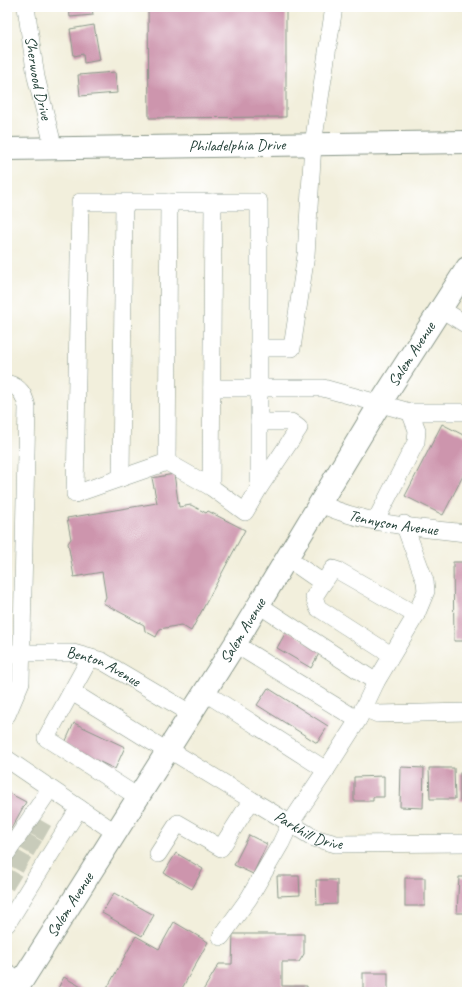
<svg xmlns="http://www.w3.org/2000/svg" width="474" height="999" font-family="Caveat,sans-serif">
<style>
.building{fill:#cd95ad}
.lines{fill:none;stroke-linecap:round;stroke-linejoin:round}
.minor-tunnel{stroke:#c8cbba;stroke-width:17;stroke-dasharray:17 8;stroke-linecap:butt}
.minor-casing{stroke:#889688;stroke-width:18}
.major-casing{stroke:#889688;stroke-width:24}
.minor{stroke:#fff;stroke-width:17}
.major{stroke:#fff;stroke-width:22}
.labels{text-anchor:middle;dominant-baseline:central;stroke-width:3;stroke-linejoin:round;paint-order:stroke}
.street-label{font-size:16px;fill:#1f3d34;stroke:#fff}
</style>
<rect width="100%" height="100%" fill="#fff"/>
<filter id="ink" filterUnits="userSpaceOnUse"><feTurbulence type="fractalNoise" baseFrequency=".025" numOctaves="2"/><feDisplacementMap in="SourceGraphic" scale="8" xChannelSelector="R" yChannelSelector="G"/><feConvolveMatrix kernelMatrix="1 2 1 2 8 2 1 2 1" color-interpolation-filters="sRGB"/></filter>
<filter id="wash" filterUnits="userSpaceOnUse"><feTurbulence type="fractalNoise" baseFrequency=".012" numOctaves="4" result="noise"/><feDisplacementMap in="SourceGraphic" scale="16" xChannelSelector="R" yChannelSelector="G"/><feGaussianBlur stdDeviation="0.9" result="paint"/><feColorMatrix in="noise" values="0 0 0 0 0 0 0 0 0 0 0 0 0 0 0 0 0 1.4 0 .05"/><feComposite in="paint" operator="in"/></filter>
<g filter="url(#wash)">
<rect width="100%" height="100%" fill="#f2efdc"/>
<g id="blocks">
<g class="building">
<polygon points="69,7 92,7 93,15 70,17"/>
<polygon points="148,7 286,7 286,117 149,118"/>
<polygon points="94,25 100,60 84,63 83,54 74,56 70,29"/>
<polygon points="115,72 117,93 80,96 78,75"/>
<polygon points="442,424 467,437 467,468 443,515 405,496"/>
<polygon points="174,474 179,507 191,505 206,513 208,511 245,530 191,631 181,625 160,629 156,637 145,631 144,625 103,603 106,597 102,572 74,577 68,543 71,539 67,518 157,503 152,478"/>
<polygon points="453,562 467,562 467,641 454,641"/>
<polygon points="287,630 321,650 311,668 277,648"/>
<polygon points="268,688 328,726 317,743 257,705"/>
<polygon points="74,723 125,747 115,769 64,745"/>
<polygon points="401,767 424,768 423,808 400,807"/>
<polygon points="429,768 454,768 455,799 430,799"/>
<rect x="460" y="773" width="7" height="28"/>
<polygon points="384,776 384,797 373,797 373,801 354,801 354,777"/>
<polygon points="7,792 26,802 7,836"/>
<polygon points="249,835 267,844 253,874 234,865"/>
<polygon points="176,853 203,869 192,889 164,873"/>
<polygon points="277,876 299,876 300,895 278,896"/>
<polygon points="459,877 467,877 467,913 457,913"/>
<rect x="405" y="878" width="20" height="28"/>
<polygon points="316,880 337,880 337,904 317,905"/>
<polygon points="114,893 154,915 142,936 102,913"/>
<polygon points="174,922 208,942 180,992 105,992 136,936 159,949"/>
<polygon points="233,934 304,934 304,954 299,962 282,962 282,986 307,986 307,992 202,992 219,964 232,964"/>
<rect x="363" y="973" width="25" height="19"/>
<polygon points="64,977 90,992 56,992"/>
</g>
</g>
</g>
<g filter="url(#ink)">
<use href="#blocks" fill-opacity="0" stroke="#889688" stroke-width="1"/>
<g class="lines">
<g class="minor-tunnel">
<polyline points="32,825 48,834"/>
<polyline points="23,840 38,849"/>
<polyline points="12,857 28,866"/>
<polyline points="7,877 17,883"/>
</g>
<defs>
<g id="minor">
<path id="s1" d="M26,7L36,77L54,149"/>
<path d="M124,202L121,478L75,494L80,202C140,202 199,202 259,202V488L245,512L211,487"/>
<polyline points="441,309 467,325"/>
<polyline points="259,348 292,348 306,255 313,144 334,7"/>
<path d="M7,383C20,387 24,394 27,407L21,682L7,715"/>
<polyline points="212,388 323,388 410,412 467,412"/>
<polyline points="259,422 291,422 299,428 259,488"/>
<polyline points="167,462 211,487 213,202"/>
<polyline points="121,478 167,462 169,202"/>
<path id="s2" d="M321,504C363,524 420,528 467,533"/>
<polyline points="376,520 416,442 417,430 410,412"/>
<polyline points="287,558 323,583 333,569 339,571 416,615"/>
<polyline points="323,583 314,597 318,608 391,655"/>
<polyline points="259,605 376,682 416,615 426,591 425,581 404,524"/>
<path id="s3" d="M7,653H73L102,661L190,713"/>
<polyline points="90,658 46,738 138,797"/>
<polyline points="72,692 167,751"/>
<polyline points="204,692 326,770 358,720 235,644"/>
<polyline points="363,708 378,714 467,712"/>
<polyline points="359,718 376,682"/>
<path id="s4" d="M168,749L314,838L336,844L467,843"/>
<polyline points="7,759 116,833"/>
<polyline points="7,853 50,789"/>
<polyline points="158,854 178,823 221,848 251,801"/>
<polyline points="7,924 79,808"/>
<polyline points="221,937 249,898 281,843 290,824 326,770"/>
<polyline points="7,972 22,982"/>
</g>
<g id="major">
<path id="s5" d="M7,149L467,142"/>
<path id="s6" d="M15,992L235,644L381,402L467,268"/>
</g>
</defs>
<use href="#minor" class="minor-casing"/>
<use href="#major" class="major-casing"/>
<use href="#minor" class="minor"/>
<use href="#major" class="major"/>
</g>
</g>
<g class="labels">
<g class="street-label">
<text stroke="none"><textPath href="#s1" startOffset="72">Sherwood Drive</textPath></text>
<text stroke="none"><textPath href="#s5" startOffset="230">Philadelphia Drive</textPath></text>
<text stroke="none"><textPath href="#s6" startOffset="751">Salem Avenue</textPath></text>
<text stroke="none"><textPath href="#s2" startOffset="75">Tennyson Avenue</textPath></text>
<text stroke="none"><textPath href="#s6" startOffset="427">Salem Avenue</textPath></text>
<text stroke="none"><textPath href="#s3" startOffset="99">Benton Avenue</textPath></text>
<text stroke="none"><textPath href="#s4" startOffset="163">Parkhill Drive</textPath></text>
<text stroke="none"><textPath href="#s6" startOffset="103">Salem Avenue</textPath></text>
</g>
</g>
<rect width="474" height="999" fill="none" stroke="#fff" stroke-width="24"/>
</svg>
